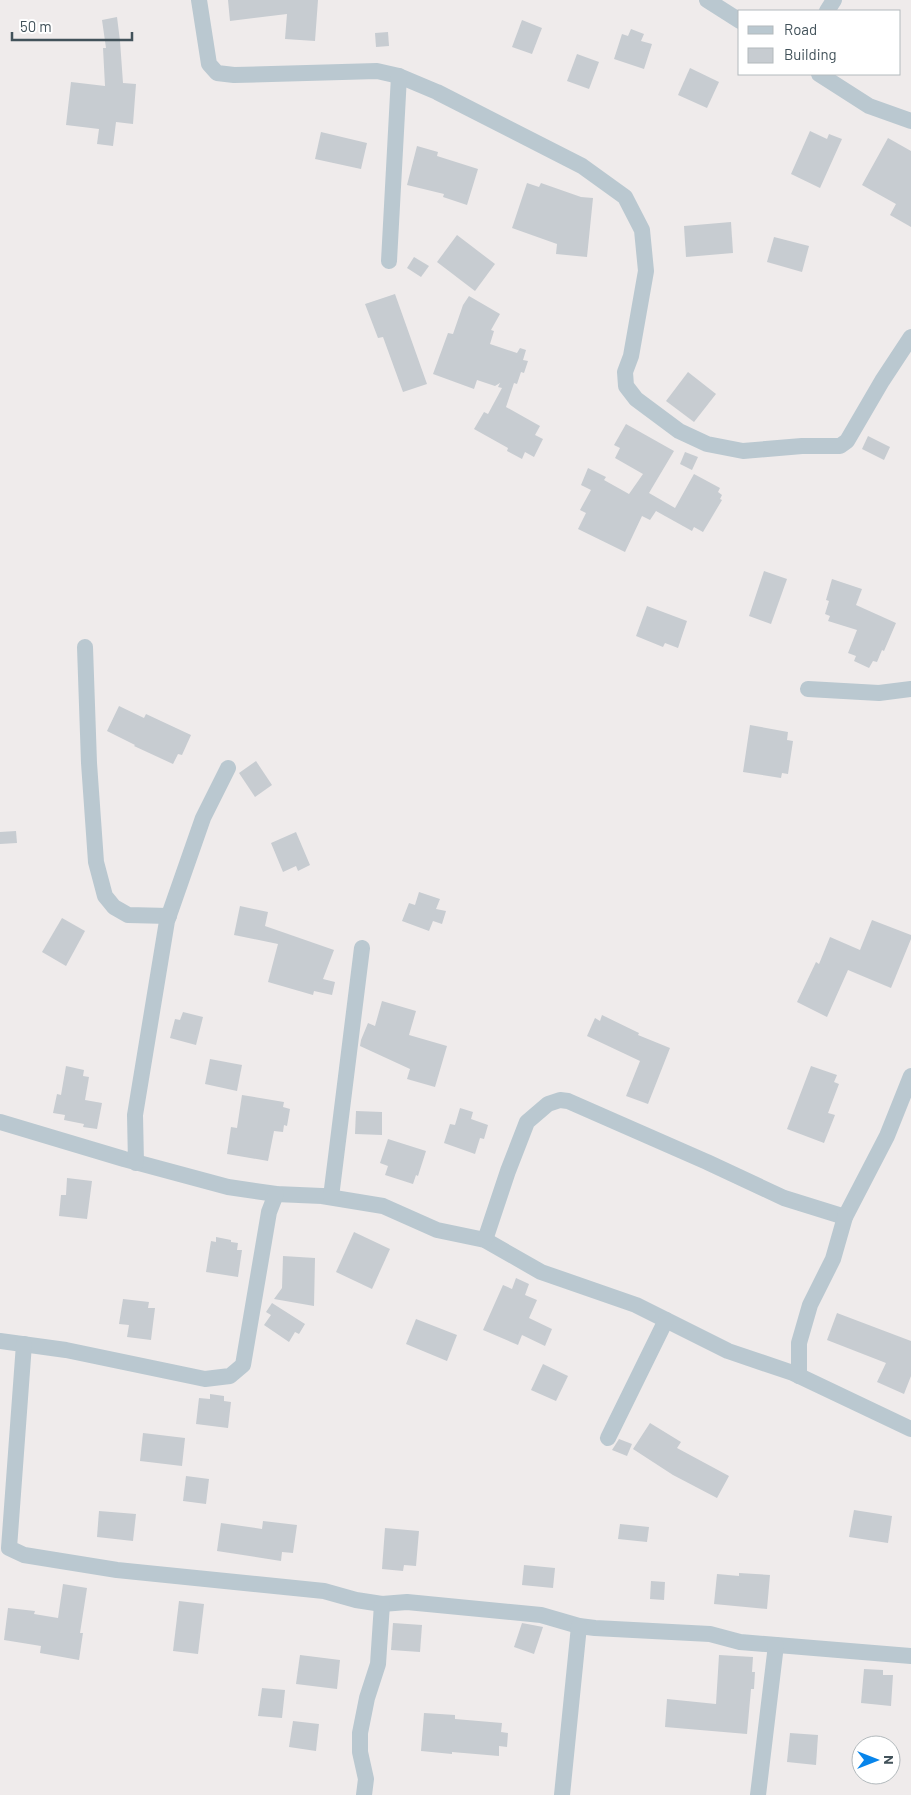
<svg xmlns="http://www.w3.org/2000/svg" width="911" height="1795" font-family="Barlow,sans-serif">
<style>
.building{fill:#c7ccd1}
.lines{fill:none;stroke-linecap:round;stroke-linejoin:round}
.street{stroke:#bac8d0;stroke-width:16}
</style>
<rect width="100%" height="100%" fill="#efebeb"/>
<g class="building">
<polygon points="228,0 318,0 315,41 285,39 287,14 230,21"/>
<polygon points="117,17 120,41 123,83 136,84 133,124 116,122 113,146 97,144 99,129 66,125 71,82 105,86 103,48 106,48 102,20"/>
<polygon points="522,20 542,28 532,54 512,47"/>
<polygon points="631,29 644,34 641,41 652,44 644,69 614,59 622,34 628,36"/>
<polygon points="388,32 389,46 376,47 375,33"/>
<polygon points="577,54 599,62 589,89 567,81"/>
<polygon points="690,68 719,82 707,108 678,95"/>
<polygon points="810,131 827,139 829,134 842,139 820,188 791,174"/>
<polygon points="321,132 367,143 361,169 315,159"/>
<polygon points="888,138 911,151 911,227 890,215 896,204 862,185"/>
<polygon points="417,146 438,152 437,156 478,169 467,205 443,197 444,194 407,185"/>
<polygon points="527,183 539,187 541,183 581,197 593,198 587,257 556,254 557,244 512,228"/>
<polygon points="731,222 733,253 686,257 684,226"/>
<polygon points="457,235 495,264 475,291 437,262"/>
<polygon points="774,237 809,246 802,272 767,262"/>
<polygon points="414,257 429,266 421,277 407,268"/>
<polygon points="395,294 427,384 403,392 383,337 378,338 365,304"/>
<polygon points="469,296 500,314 491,330 494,331 490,344 517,353 520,348 526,350 523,360 528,361 524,373 521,372 517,384 514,383 506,407 540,426 535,435 543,439 534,457 525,452 522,459 507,451 508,448 474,429 484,412 488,414 502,388 498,387 500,383 495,386 477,380 474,389 433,374 448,333 453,334 463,305"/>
<polygon points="688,372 716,394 694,422 666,401"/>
<polygon points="626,424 674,451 649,493 675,508 694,474 720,488 718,492 722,495 720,499 722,500 703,532 694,527 692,531 656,511 650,520 642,516 625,552 578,529 586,513 580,510 591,490 581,485 588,468 606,477 604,480 629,494 643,474 615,458 620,448 614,445"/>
<polygon points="868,436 890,447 884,460 862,449"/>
<polygon points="685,452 698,457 692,470 680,464"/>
<polygon points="764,571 787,579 771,624 749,616"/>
<polygon points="832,579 862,589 856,605 896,623 884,651 882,650 877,662 873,661 869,668 854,661 856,656 848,653 857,630 828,621 830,616 825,614 829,601 826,600"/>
<polygon points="647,606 687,621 678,648 665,643 663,647 636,636"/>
<polygon points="119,706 144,718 146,714 191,735 182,755 178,754 173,764 134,746 135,745 107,731"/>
<polygon points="750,725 788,732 787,740 793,741 788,774 782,773 781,778 743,772"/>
<polygon points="256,761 272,785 255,797 239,773"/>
<polygon points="16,831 17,843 0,844 0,832"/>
<polygon points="296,832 310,865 298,871 296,866 283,872 271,843"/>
<polygon points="419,892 440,899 436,909 446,911 442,924 433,921 429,931 402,921 409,903 415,905"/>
<polygon points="240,906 268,912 265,926 334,950 323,979 335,982 332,995 314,991 313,995 268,982 278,944 234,935"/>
<polygon points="62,918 85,931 66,966 42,952"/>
<polygon points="872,920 911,935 911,939 891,988 848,970 827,1017 797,1002 816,962 819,964 830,937 860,950"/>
<polygon points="382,1001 416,1011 409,1035 447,1046 435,1087 407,1079 410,1069 360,1046 361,1040 368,1023 375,1026"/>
<polygon points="183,1012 203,1017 196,1045 170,1038 175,1019 180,1020"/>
<polygon points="602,1015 639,1033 638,1035 670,1048 648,1104 626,1096 640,1061 587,1036 595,1018 600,1021"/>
<polygon points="210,1059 242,1065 237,1091 205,1084"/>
<polygon points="66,1066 84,1070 83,1076 89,1077 85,1100 102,1103 97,1129 83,1127 84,1124 64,1120 65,1115 53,1113 57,1094 61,1095"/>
<polygon points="811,1066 837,1075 834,1082 839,1084 828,1113 835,1115 824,1143 787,1129"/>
<polygon points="242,1095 284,1102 283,1107 290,1109 287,1126 284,1125 283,1132 274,1131 268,1161 227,1154 231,1127 237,1128"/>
<polygon points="460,1108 473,1112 471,1119 488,1125 484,1139 480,1138 475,1154 444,1143 450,1124 455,1125"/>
<polygon points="356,1111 382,1112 382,1135 355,1134"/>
<polygon points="388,1139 426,1151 418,1176 416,1175 413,1184 385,1175 388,1166 380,1163"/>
<polygon points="67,1178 92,1181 87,1219 59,1216 61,1195 66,1195"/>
<polygon points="354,1232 390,1249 372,1289 336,1272"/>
<polygon points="216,1237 231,1240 231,1242 238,1243 237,1250 242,1250 238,1277 206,1272 211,1241 216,1242"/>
<polygon points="283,1256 315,1258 314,1306 274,1299 282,1288"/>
<polygon points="516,1278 529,1284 525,1295 537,1300 529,1318 552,1329 545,1346 522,1335 518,1345 483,1330 503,1285 512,1289"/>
<polygon points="123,1299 149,1302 148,1308 155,1308 151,1340 127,1337 129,1325 119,1324"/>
<polygon points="272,1303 305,1324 299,1334 295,1332 289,1342 264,1325 271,1315 266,1312"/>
<polygon points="837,1313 911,1341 911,1376 904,1394 877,1382 886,1363 827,1340"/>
<polygon points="416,1319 457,1335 447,1361 406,1344"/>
<polygon points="543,1364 568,1376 556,1401 531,1390"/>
<polygon points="210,1394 224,1396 224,1401 231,1402 228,1428 196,1424 199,1398 210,1399"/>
<polygon points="650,1423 681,1442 677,1448 729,1476 717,1498 673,1475 633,1449"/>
<polygon points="143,1433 185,1438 182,1466 140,1461"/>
<polygon points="619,1439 632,1444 627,1456 612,1450"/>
<polygon points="186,1476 209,1479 206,1504 183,1501"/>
<polygon points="854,1510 892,1516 888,1543 849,1537"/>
<polygon points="99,1511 136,1514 133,1541 97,1537"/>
<polygon points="263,1521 297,1525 293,1553 282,1552 281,1561 217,1551 221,1523 262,1529"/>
<polygon points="620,1524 649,1527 647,1542 618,1539"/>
<polygon points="385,1528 419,1531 416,1566 404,1565 403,1571 382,1569"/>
<polygon points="524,1565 555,1568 553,1588 522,1585"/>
<polygon points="739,1573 770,1575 767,1609 714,1604 717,1574 739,1576"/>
<polygon points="651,1581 665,1582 664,1600 650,1599"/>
<polygon points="63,1584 87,1588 80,1633 83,1633 79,1660 40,1653 41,1646 4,1640 8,1608 35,1611 34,1614 58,1618"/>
<polygon points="179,1601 204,1604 198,1654 173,1651"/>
<polygon points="393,1623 422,1625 420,1652 391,1650"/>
<polygon points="522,1623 543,1627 534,1654 514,1647"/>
<polygon points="300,1655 340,1660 337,1689 296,1684"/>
<polygon points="719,1655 753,1657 752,1672 755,1672 754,1689 751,1689 747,1734 665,1727 667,1699 716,1704"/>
<polygon points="864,1669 883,1670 883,1675 893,1675 891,1706 861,1703"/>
<polygon points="262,1688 285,1690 282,1718 258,1716"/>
<polygon points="424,1713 455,1715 455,1719 502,1723 501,1732 508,1733 507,1747 499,1746 499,1756 452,1752 452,1754 421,1751"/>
<polygon points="293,1721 319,1724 316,1751 289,1747"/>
<polygon points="790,1733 818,1735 816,1765 787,1762"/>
</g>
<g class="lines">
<g class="street">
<polyline points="199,0 209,64 217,73 234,75 377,71 399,76 437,92 582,166 625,197 642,230 646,271 631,356 625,372 626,386 636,399 679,431 707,444 743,451 802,446 840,446 847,441 882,381 911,337"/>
<polyline points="707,0 740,21"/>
<polyline points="827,11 834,0"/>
<polyline points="819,74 869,106 911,121"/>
<polyline points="389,261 399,76"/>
<polyline points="85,647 89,763 96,862 105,896 114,907 128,915 169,916"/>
<polyline points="808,689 879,693 911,689"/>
<polyline points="0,1122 124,1159 228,1187 276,1194 322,1196 383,1206 437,1230 485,1240 541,1272 636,1305 728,1351 793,1373 911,1429"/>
<polyline points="136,1163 135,1115 167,921 203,818 228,768"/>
<polyline points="331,1197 362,948"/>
<polyline points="485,1240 508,1171 527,1122 548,1104 560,1100 568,1101 707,1162 784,1198 845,1217"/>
<polyline points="0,1341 66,1350 205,1379 230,1376 243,1365 269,1212 276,1194"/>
<polyline points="24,1344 9,1548 24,1555 117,1570 324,1591 356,1600 382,1604 407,1602 541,1615 579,1626 595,1628 710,1634 740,1642 911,1656"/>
<polyline points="799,1376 799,1343 810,1305 833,1259 845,1217 887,1136 911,1076"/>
<polyline points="608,1438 666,1320"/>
<polyline points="364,1795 366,1779 360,1752 360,1733 367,1698 378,1664 382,1604"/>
<polyline points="562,1795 579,1626"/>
<polyline points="758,1795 776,1645"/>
</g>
</g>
<rect x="738" y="10" width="162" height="65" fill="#ffffff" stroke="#b3babd"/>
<rect x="748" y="26" width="25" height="8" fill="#bac8d0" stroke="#b3babd"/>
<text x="784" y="35" font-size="15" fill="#42525a">Road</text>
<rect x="748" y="48" width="25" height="15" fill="#c7ccd1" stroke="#b3babd"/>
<text x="784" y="60" font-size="15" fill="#42525a">Building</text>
<g transform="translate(876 1760) rotate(90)"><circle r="24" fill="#ffffff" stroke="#b3babd"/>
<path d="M0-4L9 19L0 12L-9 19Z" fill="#0885eb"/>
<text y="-8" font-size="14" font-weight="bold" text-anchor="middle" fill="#42525a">N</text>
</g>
<path d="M12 32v8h120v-8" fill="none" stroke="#42525a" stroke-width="2.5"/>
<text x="20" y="32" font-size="15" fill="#42525a" stroke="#ffffff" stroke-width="4" paint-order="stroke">50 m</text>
</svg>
